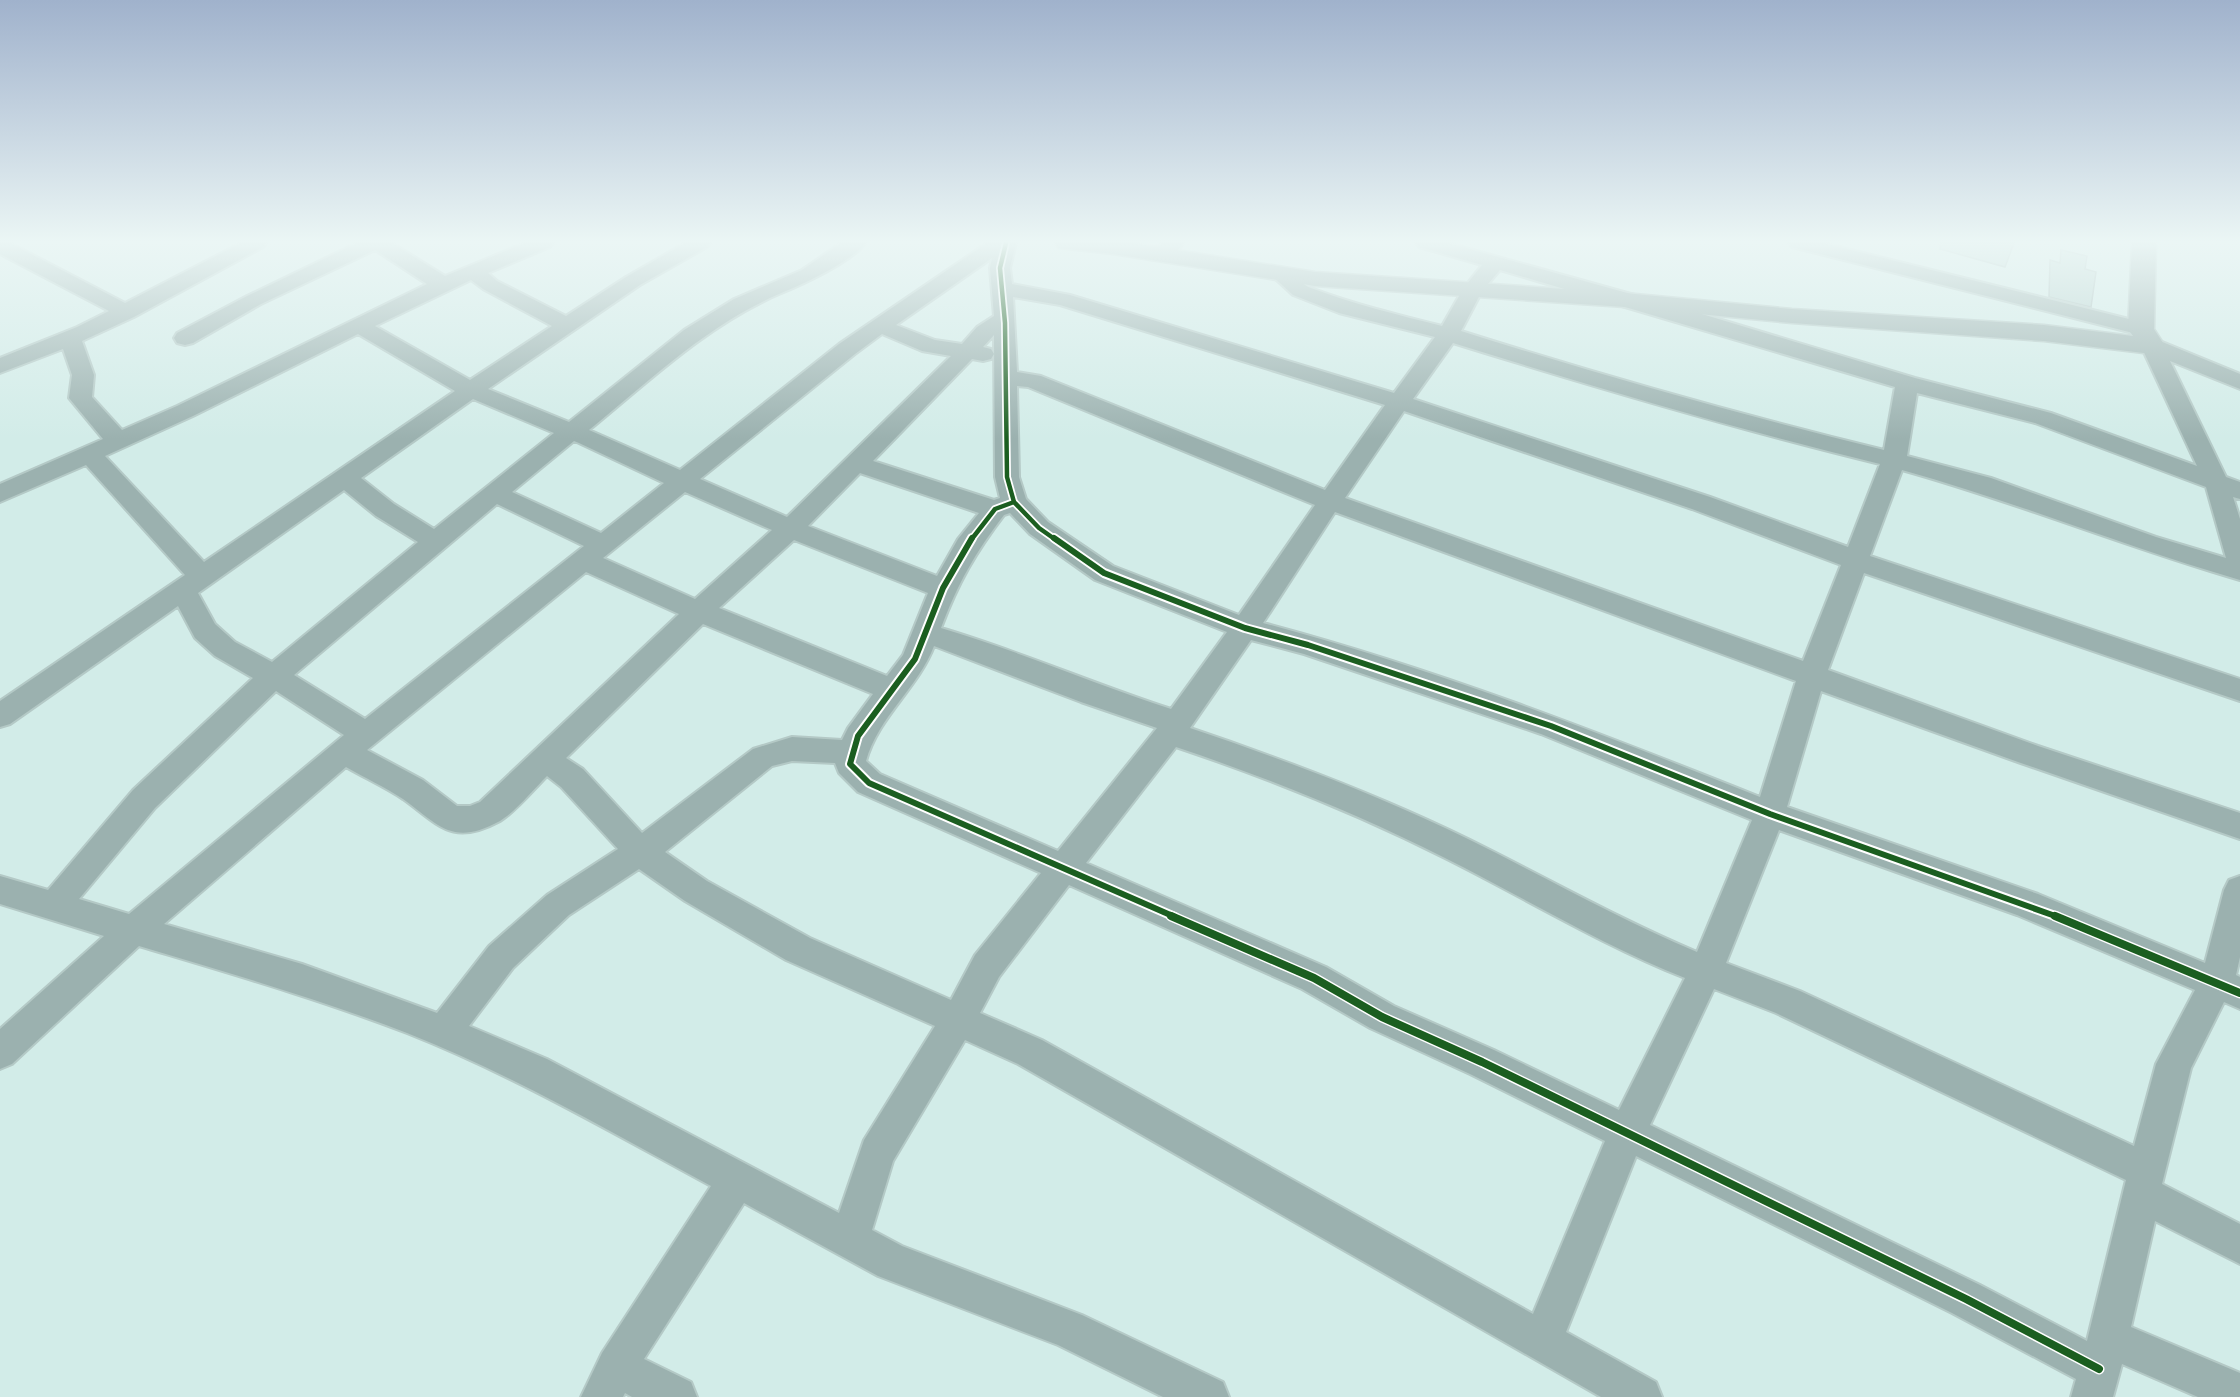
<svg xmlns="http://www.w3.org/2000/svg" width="2240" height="1397" font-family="'Asap Condensed',sans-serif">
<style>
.building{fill:#b8d3cf;stroke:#a8bcba;stroke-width:1.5}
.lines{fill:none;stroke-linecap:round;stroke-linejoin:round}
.minor-casing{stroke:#b4c9c6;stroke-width:4}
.tertiary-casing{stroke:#b4c9c6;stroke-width:3}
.minor{fill:#9bb1af;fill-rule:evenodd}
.tertiary{fill:#9bb1af;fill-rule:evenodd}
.cycleway-far2-casing{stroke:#fff;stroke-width:8}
.cycleway-far1-casing{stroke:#fff;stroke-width:10}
.cycleway-casing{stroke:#fff;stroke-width:11}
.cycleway-far2{stroke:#1b5e20;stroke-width:4.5}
.cycleway-far1{stroke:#1b5e20;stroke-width:6}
.cycleway{stroke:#1b5e20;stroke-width:8}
</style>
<rect width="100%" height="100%" fill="#d2ece8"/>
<g class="building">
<polygon points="1941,243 2014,243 2005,267 1940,249"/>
<polygon points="2061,250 2087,256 2085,269 2096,272 2091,307 2049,297 2050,260 2060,263"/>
</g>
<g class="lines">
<defs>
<g id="minor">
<path d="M0,243H10L125,303L241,243H266L263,247L134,317L82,341L94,375L92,397L122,430L177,406L427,284L375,250L261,304L193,343L185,345L177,343L174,338L177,333L247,296L357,243H392L445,276L525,243H553L550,247L488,273L497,281L566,316L626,277L685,243H710L707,247L640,285L488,389L569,422L684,330L734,299L802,270L841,243H865C852,262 801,285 779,294C707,325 649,381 589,430L680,470L839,344L987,243H1016L1010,268L1012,284L1070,295L1394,393L1435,337L1339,313L1293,295L1269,273L1272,269C1290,264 1296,282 1311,288C1354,304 1398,315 1442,326L1463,289L1482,265L1419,247L1416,243H1448L1692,311L1915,378L2051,413L2197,466L2141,346L2144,341L2152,339L2160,341L2240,374V389L2170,361L2226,477L2240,482V499L2233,497L2240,519V580C2126,547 2017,502 1902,470L1870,556L2240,679V701L1864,573L1828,670L2038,746L2240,813V839L2018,762L1821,691L1787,807L2038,894L2205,963L2224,890L2229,880L2240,876V957L2236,975L2240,977V1009L2224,1002L2191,1068L2162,1184L2240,1224V1264L2155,1221L2131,1327L2240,1373V1397H2198L2122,1364L2113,1397H2071L2076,1379L1952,1313L1636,1156L1566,1332L1656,1382L1662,1397H1601L1018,1064L965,1040L893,1161L872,1230L902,1246L1082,1315L1223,1382L1229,1397H1163L1058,1345L878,1276L744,1203L644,1359L691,1382L697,1397H632L625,1393L623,1397H581L602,1353L711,1186C611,1132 513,1075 407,1033C319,999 229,973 139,946L12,1064L0,1069V1029L104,936L0,904V876L48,890L133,790L253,678L215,656L195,638L178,606L10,724L0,727V701L185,575L86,465L0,502V484L103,439L69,398L72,375L63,349L0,373V358L77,327L109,311L0,254ZM992,258L990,268L994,316L977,327L962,344L935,340L896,325ZM1500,270L1895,387L1884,450C1741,415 1601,375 1461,331L1482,291ZM471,280L483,289L552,326L470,380L375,326ZM1013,297L1060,305L1385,405L1325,490L1041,376L1017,372ZM358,334L455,391L204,562L105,456L193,416ZM882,334L922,351L951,356L787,517L700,479L855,354ZM994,335L995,477L1000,498L994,500L873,461L972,359L983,361L991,359L994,354L991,349L983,347ZM1453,343C1594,387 1736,429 1880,464L1848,547L1710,497L1413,399ZM1017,386L1028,387L1315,505L1239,615L1113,566L1048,522L1026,499L1019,477ZM1917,393L2035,423L2206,487L2226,558L2156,537L1991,478L1907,456ZM473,399L554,433L434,529L394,504L361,478ZM1404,411L1692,509L1841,565L1803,661L1345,498ZM574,441L579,443L664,483L601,533L512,492ZM860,473L979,513L958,539L937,576L808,526ZM344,490L376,516L418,542L272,662L235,642L215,624L198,593ZM685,492L772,530L695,599L603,558ZM497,504L584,546L365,719L294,675ZM1335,512L1796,681L1760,797C1597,732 1433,668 1263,623ZM1010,513L1030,534L1095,580L1227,632L1171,709C1094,684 1019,651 941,628C958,583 975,553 1004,515ZM794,540L928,593L903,655L887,676L719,608ZM586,572L679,614L480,802L470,806H457L423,780L367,750ZM703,624L873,694L848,728L842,740L792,737L753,749L642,833L583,769L566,758ZM1251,640L1304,654L1541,734L1752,820L1697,952C1619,919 1545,877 1468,839C1378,795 1285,760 1190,728ZM934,646L1081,702L1157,728L1058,851L880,774L866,761C878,717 918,688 934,646ZM276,691L344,735L129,914L79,899L155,808ZM1176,747C1268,778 1358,814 1445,858C1525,898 1602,945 1685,978L1619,1110L1494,1050L1394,1006L1326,967L1086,863ZM792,761L835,763L839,773L858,792L1041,873L975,955L951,1000L810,938L707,881L665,852L772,766ZM346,767C365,778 385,787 403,799C439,825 452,847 500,821C515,812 534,789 547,776L561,787L618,849L547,895L489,946L437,1013L302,964L164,924ZM1779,830L2017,915L2195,990L2156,1064L2134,1146L1800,991L1726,963ZM639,869L685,901L786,960L935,1026L864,1140L839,1213L547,1059L469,1026L513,968L569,915ZM1069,885L1302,989L1370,1028L1470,1074L1605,1141L1533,1314L1042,1040L980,1013L999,977ZM1714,989L1776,1013L2126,1180L2087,1341L1980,1285L1650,1125Z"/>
<path d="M1162,243H1183C1176,254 1168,262 1155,258L1152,254Z"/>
<polygon points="1789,243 1823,243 2149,324 2152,329 2149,334 2141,335 1792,247"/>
</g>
<polygon id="tertiary" points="1055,243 1132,243 1315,272 1625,293 1792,309 2044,325 2133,336 2128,329 2132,243 2156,243 2154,329 2165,346 2161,351 2152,354 2044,341 1792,323 1625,307 1315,286 1113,254 1059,248"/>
</defs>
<use href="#minor" class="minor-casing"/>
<use href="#tertiary" class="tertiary-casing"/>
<use href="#minor" class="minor"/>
<use href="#tertiary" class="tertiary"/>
<defs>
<g id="cycleway-far2">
<polyline points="1006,243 1000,268 1005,323 1007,477 1014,502 1039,528 1056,540"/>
<polyline points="971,540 995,509 1014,502"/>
</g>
<g id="cycleway-far1">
<polyline points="972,538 943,588 915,659 858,736 850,764 869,783 1175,917"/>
<polyline points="1054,538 1104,573 1245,628 1308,645 1551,726 1770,814 2058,917"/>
</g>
<g id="cycleway">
<polyline points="1171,916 1314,978 1382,1017 1482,1062 1966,1299 2099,1369"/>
<polyline points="2055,916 2240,993"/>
</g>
</defs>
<use href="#cycleway-far2" class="cycleway-far2-casing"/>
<use href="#cycleway-far1" class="cycleway-far1-casing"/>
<use href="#cycleway" class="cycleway-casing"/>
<use href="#cycleway-far2" class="cycleway-far2"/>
<use href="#cycleway-far1" class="cycleway-far1"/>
<use href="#cycleway" class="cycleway"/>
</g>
<linearGradient id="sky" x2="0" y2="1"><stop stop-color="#a0b2cc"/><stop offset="0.55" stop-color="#ebf6f5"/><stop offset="1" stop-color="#ebf6f5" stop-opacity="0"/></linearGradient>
<rect width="2240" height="439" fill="url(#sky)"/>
</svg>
